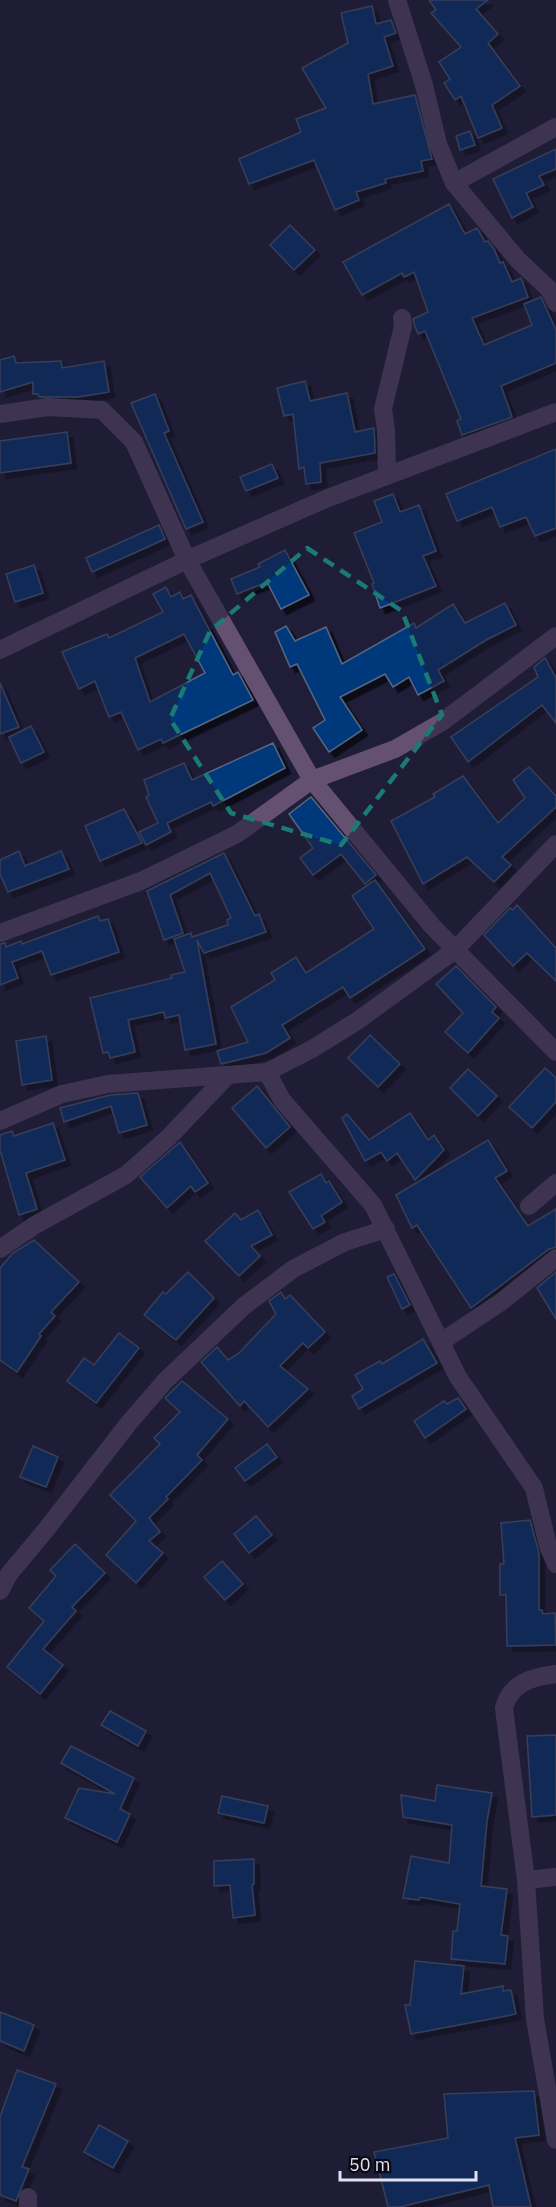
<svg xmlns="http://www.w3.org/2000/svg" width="556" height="2207" font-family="'IBM Plex Sans',sans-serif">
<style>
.building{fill:#05377c;stroke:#556782;stroke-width:1.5;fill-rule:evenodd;filter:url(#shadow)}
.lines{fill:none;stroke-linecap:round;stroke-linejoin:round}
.minor{stroke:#645071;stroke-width:18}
.marked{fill:none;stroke:#1a7b75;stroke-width:4.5;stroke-dasharray:12 8;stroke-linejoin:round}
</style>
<defs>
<filter id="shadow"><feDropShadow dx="5.5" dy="5.5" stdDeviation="0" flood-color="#0009"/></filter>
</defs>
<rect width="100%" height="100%" fill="#1f1d37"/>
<g class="building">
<polygon points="429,0 488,0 476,9 498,34 488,43 520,86 492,105 502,128 478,138 461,96 455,100 444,83 450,79 439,62 461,47 431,13 436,10"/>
<polygon points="372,6 376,24 391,20 396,33 384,37 393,66 368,74 373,104 415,95 432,159 421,161 423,171 385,179 386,183 356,192 359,200 335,210 314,160 249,184 239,159 301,132 296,119 326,108 302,68 348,43 341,13"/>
<polygon points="470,131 475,145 460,150 456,136"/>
<polygon points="556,149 556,169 539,176 544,185 526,193 533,207 512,218 493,179"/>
<polygon points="449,204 465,234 477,228 485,242 488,241 494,249 500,263 503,262 512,282 521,278 528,297 472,318 484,345 532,325 524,304 541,297 556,330 556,363 501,386 512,417 462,435 457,421 461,419 425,331 418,334 414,324 413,319 428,312 414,272 404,277 402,273 362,295 343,262"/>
<polygon points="290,225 315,250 294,270 270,245"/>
<polygon points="14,356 16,363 61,361 62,368 104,361 109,392 78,397 39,397 38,394 33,394 33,382 0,392 0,360"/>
<polygon points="305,381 310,401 347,393 355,432 374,428 375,453 320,463 321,482 306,484 304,467 299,469 293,414 284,416 277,388"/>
<polygon points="155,394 169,431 164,433 203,522 186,529 131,403"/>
<polygon points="67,432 71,463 0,473 0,441"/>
<polygon points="556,449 556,528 535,536 526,517 500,527 492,507 457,521 446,494"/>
<polygon points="272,464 278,478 246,491 240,477"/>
<polygon points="393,494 400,512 419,505 436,551 423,556 436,586 380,608 372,584 374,583 354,533 382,522 374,501"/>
<polygon points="159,525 165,539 92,572 86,558"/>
<polygon points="285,550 309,595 281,609 267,582 237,594 231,579 260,567 258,564"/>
<polygon points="34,565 43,593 15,602 6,574"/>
<path d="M166,587L171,597L180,592L183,599L191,595L233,675L238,672L253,700L163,743L161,739L138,750L121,712L109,717L95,681L79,689L62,652L107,634L109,638L163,612L153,594ZM184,634L205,673L150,702L135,658Z"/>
<polygon points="505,603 516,625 486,640 438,670 444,681 418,695 409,677 393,687 385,674 340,697 362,730 329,752 313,728 325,720 297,664 290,667 275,632 286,626 295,641 326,627 342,664 414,623 416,628 453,604 465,623"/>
<polygon points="545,658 556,678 556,723 542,705 468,762 451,737 538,677 534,667"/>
<polygon points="0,683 19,727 0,734"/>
<polygon points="31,726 44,752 21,763 9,737"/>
<polygon points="273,743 285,768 213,806 211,802 167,823 171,832 146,845 139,832 158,823 146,797 149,795 144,780 184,763 192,780"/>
<polygon points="529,767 556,796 556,807 502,857 511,865 494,882 467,857 423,884 391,821 435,797 433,794 463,776 498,823 525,798 513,780"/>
<polygon points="311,797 376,875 365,884 341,854 313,875 300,858 313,848 289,814"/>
<polygon points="124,809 142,843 100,861 85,826"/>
<polygon points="19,851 25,866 61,851 69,869 8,892 0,874 0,860"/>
<polygon points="224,853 255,916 259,914 266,932 204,953 197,940 216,1044 185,1050 179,1015 165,1018 164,1012 128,1020 135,1052 110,1058 108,1052 103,1053 90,998 172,978 171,975 185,972 174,939 191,933 192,937 228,925 227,920 231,918 210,873 170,895 183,933 164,940 147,891"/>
<polygon points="375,880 425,949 350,998 343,987 282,1025 290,1038 266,1053 221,1064 217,1051 248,1042 231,1007 275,980 271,973 296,957 306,973 374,929 352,896"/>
<polygon points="517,905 556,948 556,981 527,953 513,966 484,935 510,908 513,910"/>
<polygon points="98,916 100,921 108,919 119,952 51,975 42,951 12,962 18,978 0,985 0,944 5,943 6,947 21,941 22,944"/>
<polygon points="456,966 496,1007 492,1012 499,1018 468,1053 445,1032 463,1013 436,984"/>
<polygon points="370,1035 400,1064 378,1087 348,1058"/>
<polygon points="46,1036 52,1080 22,1085 16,1041"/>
<polygon points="545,1068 556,1078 556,1102 532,1128 509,1107"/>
<polygon points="468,1069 497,1096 478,1116 450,1088"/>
<polygon points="257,1086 290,1127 266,1148 232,1108"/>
<polygon points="138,1093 147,1125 119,1133 111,1106 64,1122 60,1108 110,1095"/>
<polygon points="410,1113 428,1140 434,1135 444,1150 415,1180 397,1153 387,1161 381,1152 365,1161 342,1118 347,1114 369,1140"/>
<polygon points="53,1123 65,1160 26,1173 37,1209 19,1215 0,1150 0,1135 12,1131 14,1136"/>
<polygon points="488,1140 507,1171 495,1178 528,1226 556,1209 556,1247 549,1249 471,1308 417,1225 412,1228 396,1195"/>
<polygon points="180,1142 208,1183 195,1192 191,1186 167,1208 140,1177"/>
<polygon points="321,1174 326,1183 329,1181 342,1202 321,1216 325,1222 313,1229 289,1192"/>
<polygon points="258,1210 272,1235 251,1246 260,1256 239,1276 205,1241 235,1213 241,1220"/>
<polygon points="34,1240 79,1282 51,1312 55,1316 39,1334 41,1336 17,1372 0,1360 0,1268 13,1253"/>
<polygon points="188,1272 214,1298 176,1340 144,1315 163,1292 166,1294"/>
<polygon points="556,1272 556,1319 537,1288"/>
<polygon points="394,1274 410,1305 402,1309 387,1277"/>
<polygon points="281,1292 285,1299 290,1295 325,1332 308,1348 303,1343 280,1366 308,1389 268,1427 244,1401 240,1406 201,1362 217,1347 228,1360 238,1354 276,1314 269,1301"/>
<polygon points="119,1333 139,1348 96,1403 67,1381 84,1358 94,1365"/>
<polygon points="423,1339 437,1363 359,1409 352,1396 363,1389 355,1375 380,1361 382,1364"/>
<polygon points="182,1381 228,1419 197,1455 202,1460 166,1497 168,1499 149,1518 160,1532 149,1541 163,1553 136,1583 106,1555 136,1521 110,1495 160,1444 154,1438 180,1412 165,1398"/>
<polygon points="458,1398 466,1409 425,1438 414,1421 444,1401 447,1404"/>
<polygon points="267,1444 277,1457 245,1481 235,1468"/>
<polygon points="33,1446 58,1457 46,1487 20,1477"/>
<polygon points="256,1516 272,1535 249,1553 234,1534"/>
<polygon points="530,1520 539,1553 539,1610 542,1610 543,1614 555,1613 556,1645 507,1646 506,1595 500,1595 500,1564 504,1564 501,1523"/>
<polygon points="75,1544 105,1573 72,1607 76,1611 43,1649 63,1665 40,1694 7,1667 44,1621 29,1608 56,1576 50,1570"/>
<polygon points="222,1561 243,1584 225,1600 204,1577"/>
<polygon points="110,1711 146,1731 138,1746 101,1725"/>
<polygon points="556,1735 556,1815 532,1817 527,1736"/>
<polygon points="71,1746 134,1778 120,1809 130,1814 117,1842 65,1818 79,1788 115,1794 61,1763"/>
<polygon points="437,1785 492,1793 487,1821 481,1886 507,1889 501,1935 508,1936 505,1964 451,1959 453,1931 457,1931 460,1904 420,1897 419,1900 403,1898 411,1856 449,1863 452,1825 403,1817 401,1795 435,1801"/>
<polygon points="222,1796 268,1806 264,1823 218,1813"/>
<polygon points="254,1859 254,1884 252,1885 255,1915 233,1918 230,1885 214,1886 214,1861"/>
<polygon points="415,1961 464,1966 461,1994 503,1986 503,1991 511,1990 516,2014 411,2034 405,2005 410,2005"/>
<polygon points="0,2012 34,2025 24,2051 0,2041"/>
<polygon points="17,2070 56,2084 22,2167 29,2169 16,2201 0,2195 0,2117"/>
<polygon points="534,2091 539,2135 515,2138 531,2207 493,2207 489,2185 400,2207 388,2207 374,2152 448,2138 444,2094"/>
<polygon points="99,2125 128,2141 113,2168 84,2152"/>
</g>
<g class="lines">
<g class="minor">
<polyline points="397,0 424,85 438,144 454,183 518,260 549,289 556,303"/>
<polyline points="454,183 556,127"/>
<polyline points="0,414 48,407 102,410 134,442 187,560 312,780 432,926 556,1052"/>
<polyline points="387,476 386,430 383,409 403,326 402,318"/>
<polyline points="0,650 187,560 328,498 556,412"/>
<polyline points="0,933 141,881 237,834 312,780 395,749 442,722 556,636"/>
<polyline points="267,1072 282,1100 373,1205 458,1377 534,1488 548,1546 556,1564"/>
<polyline points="0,1121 62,1094 108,1084 267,1072 312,1049 357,1021 455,950 556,844"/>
<polyline points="529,1206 556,1183"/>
<polyline points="0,1249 35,1225 126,1175 168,1138 227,1076"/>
<polyline points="441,1342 501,1302 556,1258"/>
<polyline points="0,1591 9,1574 45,1531 128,1424 165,1381 244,1306 293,1269 345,1242 386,1229"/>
<path d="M556,1674C532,1677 510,1683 504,1708L526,1880L535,2019L556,2140"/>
<polyline points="526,1880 556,1877"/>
<polyline points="28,2197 28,2207"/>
</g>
</g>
<path d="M0 0H556V2207H0ZM307,548L402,611L442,715L341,845L231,813L170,719L210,631Z" fill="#1f1d37" fill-opacity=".55" fill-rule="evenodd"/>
<path class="marked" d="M307,548L402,611L442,715L341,845L231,813L170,719L210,631Z"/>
<path d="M340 2171v9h136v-9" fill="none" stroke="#e1e1f3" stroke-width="3"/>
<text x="349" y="2171" font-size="18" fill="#e1e1f3" stroke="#0a0914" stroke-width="4.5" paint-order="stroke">50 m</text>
</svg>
